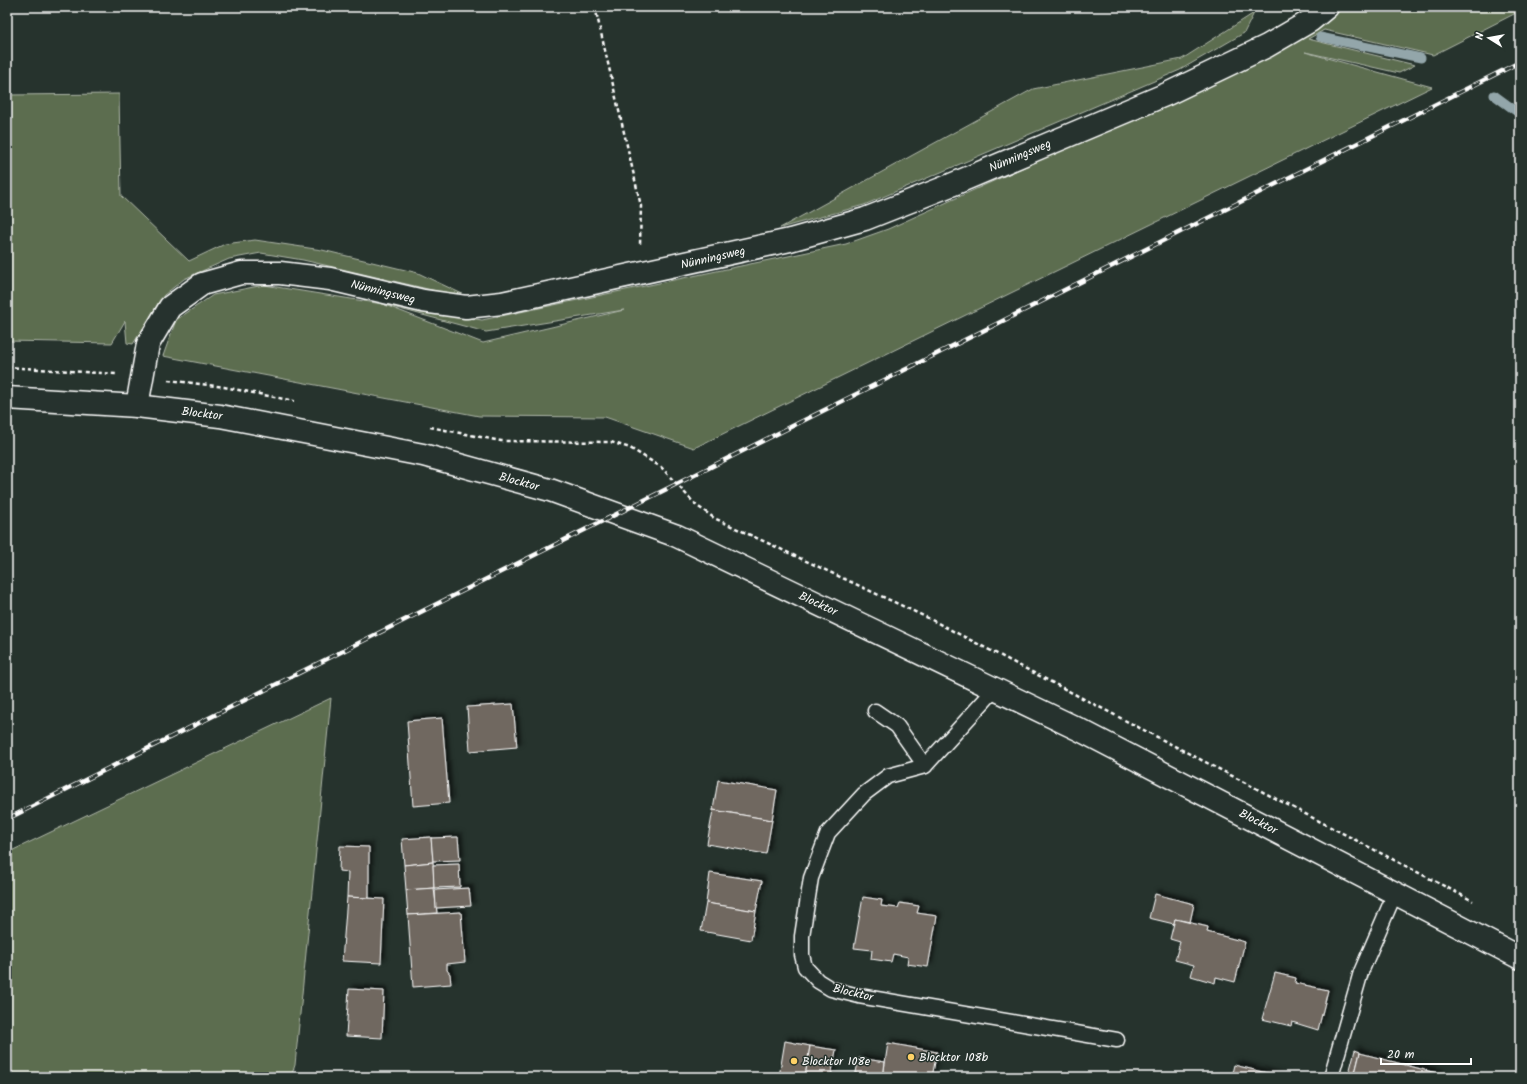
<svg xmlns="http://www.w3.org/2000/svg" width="1527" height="1084" font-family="Kalam,sans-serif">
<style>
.green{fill:#5c6d50;stroke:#aeb6a8;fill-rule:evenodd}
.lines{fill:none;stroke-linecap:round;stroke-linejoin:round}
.stream{stroke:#93a6aa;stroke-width:9}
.building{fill:#706860;stroke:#fff;filter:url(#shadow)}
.service-casing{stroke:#fff;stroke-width:17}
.minor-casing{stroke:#fff;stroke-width:25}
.secondary-casing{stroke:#fff;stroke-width:25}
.path{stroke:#fff;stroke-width:2.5;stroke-dasharray:4 3;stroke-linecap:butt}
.service{stroke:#26332d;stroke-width:14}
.minor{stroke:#26332d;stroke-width:22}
.secondary{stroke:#26332d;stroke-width:22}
.rail-casing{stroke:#fff;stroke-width:4.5}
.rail{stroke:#26332d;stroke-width:3;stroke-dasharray:9;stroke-linecap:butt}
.poi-dot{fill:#ffd166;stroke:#26332d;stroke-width:1.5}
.labels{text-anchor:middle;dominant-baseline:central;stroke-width:3;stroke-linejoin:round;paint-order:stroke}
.street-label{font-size:12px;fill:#fff;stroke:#26332d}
.poi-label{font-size:12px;fill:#fff;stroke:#26332d;text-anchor:start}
</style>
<defs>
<filter id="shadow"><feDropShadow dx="3.5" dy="-3.5" stdDeviation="2" flood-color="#0009"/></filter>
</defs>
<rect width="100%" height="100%" fill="#26332d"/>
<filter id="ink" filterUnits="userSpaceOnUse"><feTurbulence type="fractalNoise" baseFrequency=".025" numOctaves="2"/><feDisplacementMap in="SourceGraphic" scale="8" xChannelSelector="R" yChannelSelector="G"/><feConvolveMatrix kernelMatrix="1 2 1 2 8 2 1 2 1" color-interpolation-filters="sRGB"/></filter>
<g filter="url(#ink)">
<g class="green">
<path d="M1313,7H1520V11L1433,55L1324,30L1308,39L1415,65L1399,73L1305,52L1432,87L694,448L605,417L479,416L163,356L176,320L213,295L264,285L482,320L846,244L888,229L1229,74ZM385,305L486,332L624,310L483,343Z"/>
<polygon points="1254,13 1244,33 1180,70 864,205 780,228 1033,89 1182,59"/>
<polygon points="119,94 121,196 189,261 225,244 255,240 322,250 418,273 475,300 303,260 261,253 229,259 184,279 164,295 133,344 127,343 125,321 112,343 7,341 7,95"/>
<polygon points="331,698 295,1065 291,1077 7,1077 7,853"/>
</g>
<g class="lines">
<g class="stream">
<polyline points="1320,37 1421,58"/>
<polyline points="1494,95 1520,114"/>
</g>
</g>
<g class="building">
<polygon points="513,704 517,747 470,751 467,707"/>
<polygon points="442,718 449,803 413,806 407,721"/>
<polygon points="718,780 777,790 772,820 713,810"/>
<polygon points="713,810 772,820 766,854 707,844"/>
<polygon points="431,837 433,862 404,865 402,839"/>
<polygon points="458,837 460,860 433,861 431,838"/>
<polygon points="340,846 369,847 369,898 347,897 348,872 339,871"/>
<polygon points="433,862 434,888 406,890 404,865"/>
<polygon points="459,864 460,887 434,888 433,865"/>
<polygon points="710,873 762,881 756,911 706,903"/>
<polygon points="434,888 437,913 408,915 406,890"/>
<polygon points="469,888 471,906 436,908 435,890"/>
<polygon points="1155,894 1194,904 1190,922 1175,919 1174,924 1149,918"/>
<polygon points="347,897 384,899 381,963 342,961"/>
<polygon points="863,897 882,900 881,906 898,908 900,903 919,906 917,913 937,916 928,967 907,964 908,957 893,954 891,962 871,959 872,950 854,948"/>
<polygon points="706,903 756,911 751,940 701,931"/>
<polygon points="461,912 465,962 447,964 447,970 450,974 451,984 413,987 408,915"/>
<polygon points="1175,919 1208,927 1207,932 1245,942 1235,982 1216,977 1215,983 1191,976 1194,965 1175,960 1180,942 1170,939"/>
<polygon points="1275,973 1296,978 1295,983 1328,990 1318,1030 1292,1022 1291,1026 1262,1019"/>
<polygon points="349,989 384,991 382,1038 346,1036"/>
<polygon points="785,1041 810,1046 805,1077 779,1077"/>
<polygon points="888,1043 937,1052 932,1077 883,1077"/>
<polygon points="810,1046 836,1050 831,1077 805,1077"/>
<polygon points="1355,1050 1360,1052 1354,1077 1348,1077"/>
<polygon points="1360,1053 1440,1074 1440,1077 1354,1077"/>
<polygon points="859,1058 885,1062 883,1077 855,1077"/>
<polygon points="1234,1065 1283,1077 1231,1077"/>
</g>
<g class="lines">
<defs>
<g id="service">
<polyline points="996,688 925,766 888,776 864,794 828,833 811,878 802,936 802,955 805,967 818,981 831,989 859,996 1117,1040"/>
<polyline points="875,711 897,726 925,766"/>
<polyline points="1331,1077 1361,972 1395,893"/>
</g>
<polyline id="minor" points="137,406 148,344 170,307 202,284 241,273 280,273 330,279 423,301 466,307 502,303 790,240 865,219 951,185 1167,94 1267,46 1310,21 1327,7"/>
<polyline id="secondary" points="7,398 137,406 220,416 423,455 550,490 677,536 1078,729 1520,958"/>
</defs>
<use href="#service" class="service-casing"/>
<use href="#minor" class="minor-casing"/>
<use href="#secondary" class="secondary-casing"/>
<g class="path">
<polyline points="595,7 641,206 640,245"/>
<polyline points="7,367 116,374"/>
<polyline points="168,380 224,387 294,401"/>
<polyline points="430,427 501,441 611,442 630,448 661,467 696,505 714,518 926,617 1473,901"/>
</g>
<use href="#service" class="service"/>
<use href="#minor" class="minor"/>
<use href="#secondary" class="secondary"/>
<defs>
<polyline id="rail" points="7,819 1520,62"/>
</defs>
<use href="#rail" class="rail-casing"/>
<use href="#rail" class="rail"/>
</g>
</g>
<g class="poi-dot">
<circle cx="911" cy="1057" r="4"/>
<circle cx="794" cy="1061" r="4"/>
</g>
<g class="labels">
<g class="street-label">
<text transform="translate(1020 156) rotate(-23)">Nünningsweg</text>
<text transform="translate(713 258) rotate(-13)">Nünningsweg</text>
<text transform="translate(383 292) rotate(14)">Nünningsweg</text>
<text transform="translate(202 414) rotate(7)">Blocktor</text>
<text transform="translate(519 482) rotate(15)">Blocktor</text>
<text transform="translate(818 604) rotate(25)">Blocktor</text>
<text transform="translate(1258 822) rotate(27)">Blocktor</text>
<text transform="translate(853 993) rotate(13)">Blocktor</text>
</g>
<g class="poi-label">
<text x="919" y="1057">Blocktor 108b</text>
<text x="802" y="1061">Blocktor 108e</text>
</g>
</g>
<rect width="1527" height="1084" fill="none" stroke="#26332d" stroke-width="24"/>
<rect x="12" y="12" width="1503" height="1060" fill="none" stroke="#fff" stroke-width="1.5" filter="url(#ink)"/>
<g transform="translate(1489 38) rotate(281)" stroke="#26332d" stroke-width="3" paint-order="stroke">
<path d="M0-3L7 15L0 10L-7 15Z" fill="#ffffff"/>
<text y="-6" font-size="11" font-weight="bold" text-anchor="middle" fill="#ffffff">N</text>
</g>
<path d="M1381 1058v6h90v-6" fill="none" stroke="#ffffff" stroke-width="2"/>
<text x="1387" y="1058" font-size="12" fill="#ffffff" stroke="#26332d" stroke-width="3" paint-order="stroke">20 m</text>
</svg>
